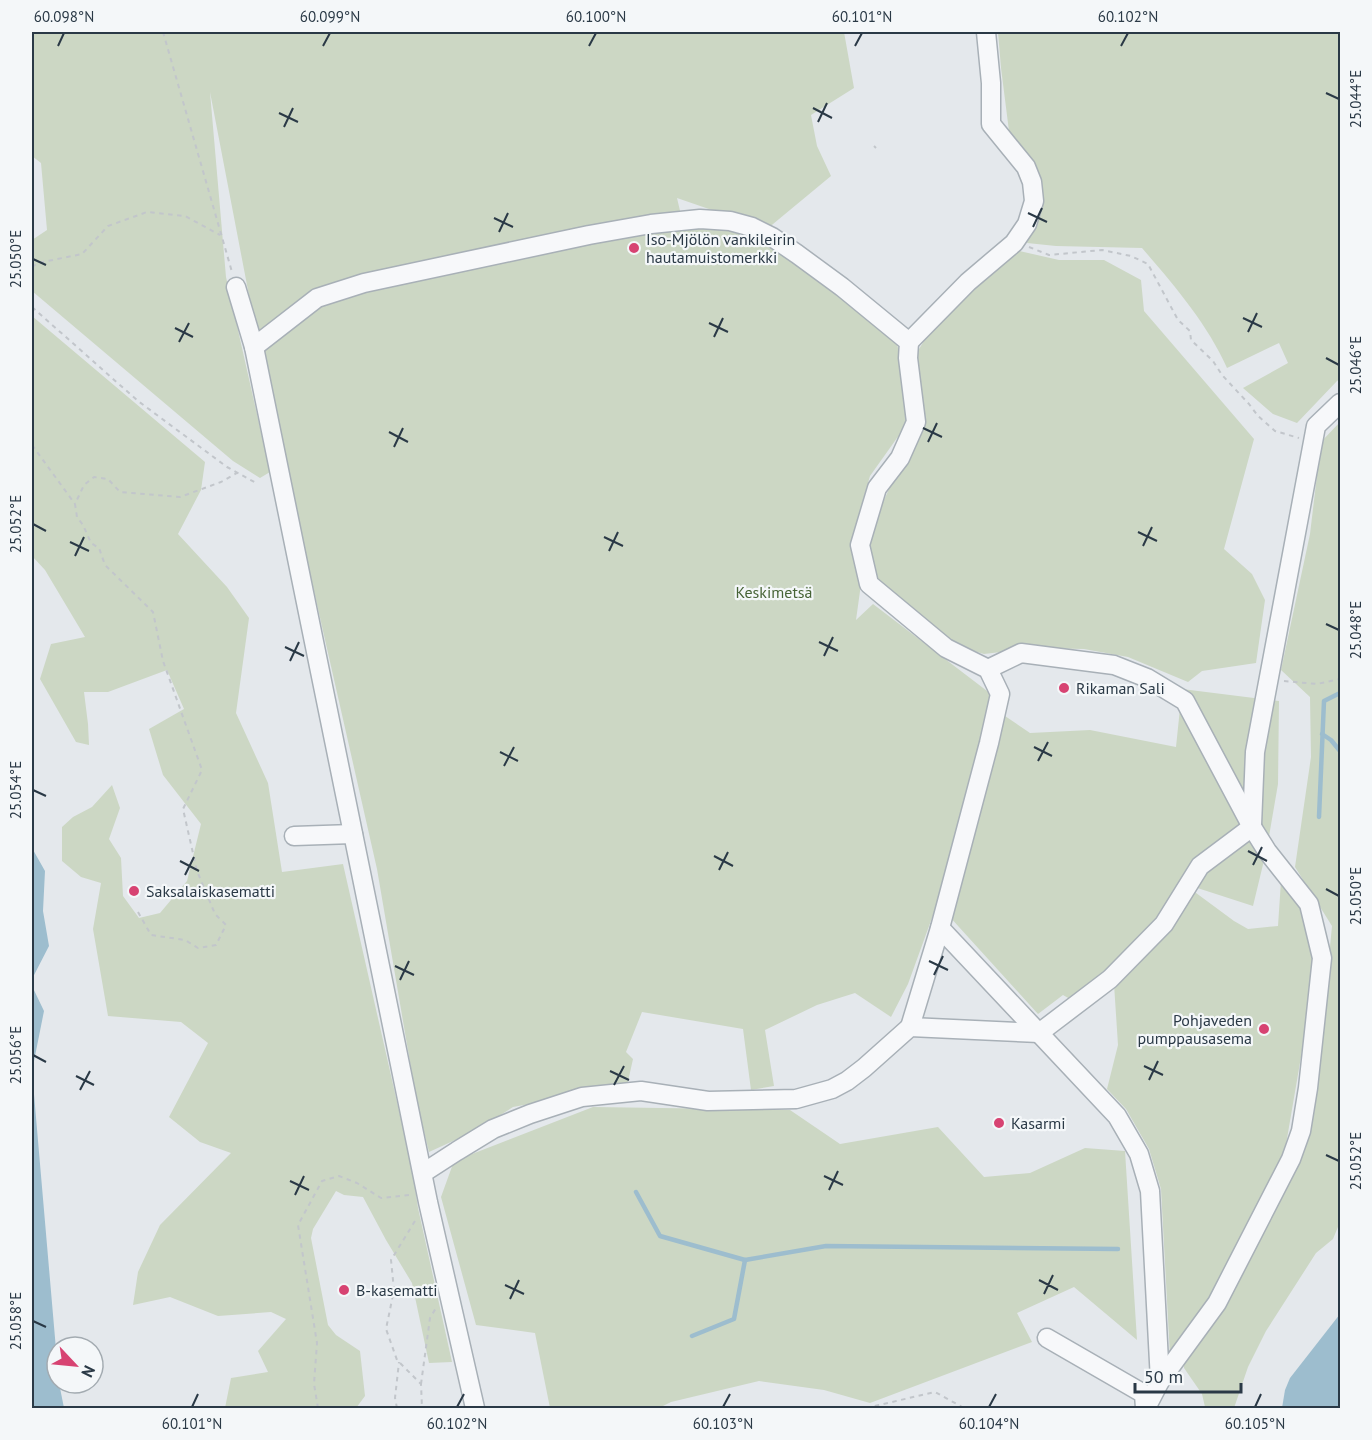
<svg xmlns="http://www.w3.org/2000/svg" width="1372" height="1440" font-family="'PT Sans',sans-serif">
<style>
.green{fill:#ccd7c4}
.water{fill:#9dbdce}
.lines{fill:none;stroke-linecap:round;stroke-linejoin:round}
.stream{stroke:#9dbdce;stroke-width:4.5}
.minor-casing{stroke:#a8b0b7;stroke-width:21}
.path{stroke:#c2c6cb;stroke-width:2;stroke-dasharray:4.5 4.5;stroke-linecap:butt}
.minor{stroke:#f7f8fa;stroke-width:18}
.ticks{fill:none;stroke:#2a3946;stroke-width:2}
.poi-dot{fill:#d74372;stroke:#f4f7f9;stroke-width:2}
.labels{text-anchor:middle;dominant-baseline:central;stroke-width:4.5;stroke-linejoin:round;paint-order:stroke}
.poi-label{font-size:16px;fill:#2a3946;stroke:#f4f7f9;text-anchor:start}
.park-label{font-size:16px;fill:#466336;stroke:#f4f7f9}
.neatline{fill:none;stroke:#2a3946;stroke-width:2}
.ticks-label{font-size:15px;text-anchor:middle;fill:#2a3946}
</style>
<rect width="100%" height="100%" fill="#e4e8ec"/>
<g class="green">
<polygon points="32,32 844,32 854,88 811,115 817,146 831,176 767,229 677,198 681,215 319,294 263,333 256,332 210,92 226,277 270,472 260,478 233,461 32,291 32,240 47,230 41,163 32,156"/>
<path d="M998,32H1340V379L1337,381L1297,423L1273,414L1243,388L1288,363L1279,343L1227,368C1207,323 1173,284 1142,248L1056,246L1027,243L1038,211L1010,139L1001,68Z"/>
<path d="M697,223L768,238L894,337C906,365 906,397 908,428L897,438L870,476L852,538L861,584L856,620L873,604L991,694L981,742L937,904L908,984L891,1017L855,993L817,1005L765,1030L774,1086L751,1090L743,1029L642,1012L626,1052L633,1059L627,1086L513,1107L475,1131L429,1152L417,1103L377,869L260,353L321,299L515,256Z"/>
<polygon points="1015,250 1059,260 1104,260 1141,280 1144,311 1254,439 1224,549 1252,574 1265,600 1256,663 1202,671 1188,682 1128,657 1084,649 1036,648 984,654 950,644 880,587 865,542 894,478 923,430 913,359 936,321"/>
<polygon points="32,316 205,462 201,490 178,534 227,587 249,618 236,713 268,783 282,872 343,864 412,1168 418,1208 452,1362 429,1363 412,1283 386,1240 363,1197 344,1195 336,1191 313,1229 311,1238 328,1325 336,1335 360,1351 365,1396 356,1408 225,1408 231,1378 268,1372 258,1351 286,1319 271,1312 218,1316 170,1297 133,1305 138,1272 160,1225 231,1153 200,1142 169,1117 208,1043 181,1022 108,1016 93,929 101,883 81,877 62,861 62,827 73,817 92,807 112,785 120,808 109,839 121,858 123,896 139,918 160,913 187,881 201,824 163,775 149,729 184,709 167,670 108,692 84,692 88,724 89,745 76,742 40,679 51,644 85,637 45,570 32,556"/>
<polygon points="1340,422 1340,1222 1333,1239 1316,1253 1266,1331 1248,1367 1234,1408 1204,1408 1205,1407 1202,1394 1184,1368 1184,1362 1290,1180 1329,957 1332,926 1295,867 1311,757 1310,697 1281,670 1310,534 1321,442"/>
<polygon points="1182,689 1279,701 1278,784 1267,848 1253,906 1182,883 1162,915 1075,1002 1063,995 1038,1014 949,916 1005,716 1030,733 1090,730 1176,747"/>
<polygon points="1281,881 1308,918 1313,959 1302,1051 1284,1156 1210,1299 1170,1356 1161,1189 1149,1149 1126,1109 1107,1089 1118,1045 1114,984 1192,890 1234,921 1248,929 1278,926"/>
<polygon points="593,1107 790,1110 840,1144 938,1127 984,1177 1030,1173 1085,1148 1125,1151 1137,1340 1074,1287 1017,1313 1032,1342 870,1403 824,1390 759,1381 671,1402 659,1408 550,1408 535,1333 476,1325 441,1197 454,1161"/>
</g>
<g class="water">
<polygon points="32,848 45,871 43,911 49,946 32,979"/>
<polygon points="32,986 44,1011 32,1071 57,1361 57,1383 59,1383 64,1408 32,1408"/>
<polygon points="1340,1314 1340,1408 1282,1408 1285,1390 1290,1378"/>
</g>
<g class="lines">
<g class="stream">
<polyline points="1322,734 1331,740 1340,751"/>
<polyline points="1319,817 1324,701 1340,693"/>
<polyline points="636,1192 660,1236 745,1260 826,1246 1118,1249"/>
<polyline points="692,1336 734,1319 745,1260"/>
</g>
<defs>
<g id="minor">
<polyline points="236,287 254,347 428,1202 475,1408"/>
<polyline points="909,342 968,282 1014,243 1027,224 1034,201 1032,182 1026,167 991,124 991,83 986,32"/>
<polyline points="254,347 317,298 364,283 589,235 651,224 700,219 730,221 752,227 772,237 797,254 842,287 909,342 908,358 916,422 900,458 877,488 860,545 869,584 946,648 988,669 1000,694 989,743 940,928 910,1027"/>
<polyline points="988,669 1021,653 1114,665 1147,678 1185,701 1252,827 1267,851 1309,904 1322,958 1308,1088 1301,1131 1291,1159 1217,1303 1160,1381"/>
<polyline points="1252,825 1255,752 1316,426 1340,403"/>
<polyline points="294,836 353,834"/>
<polyline points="940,928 1117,1116 1139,1154 1150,1191 1160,1381 1146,1408"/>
<polyline points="423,1173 457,1151 493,1129 530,1114 582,1097 641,1091 708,1101 796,1099 832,1089 847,1081 864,1068 910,1027 1039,1033 1110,979 1164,924 1200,866 1252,827"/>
<polyline points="1047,1338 1144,1394 1145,1408"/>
</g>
</defs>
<use href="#minor" class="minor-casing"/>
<g class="path">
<polyline points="163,32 232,272"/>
<polyline points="874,146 876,148"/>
<polyline points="1029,247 1049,255 1102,250 1131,256 1148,264 1178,320 1190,331 1191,340 1213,361 1222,375 1249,404 1258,416 1275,431 1299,438"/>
<polyline points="32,267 38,263 82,254 108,226 147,212 185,216 220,235"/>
<polyline points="32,307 138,401 227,467 258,484"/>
<polyline points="32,445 75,504"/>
<polyline points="1284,681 1317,684 1340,679"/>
<polyline points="138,912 151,935 185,940 198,948 216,945 226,925 215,914 197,871 183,809 202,770 163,661 153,612 105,565 99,548 91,543 83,525 77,517 75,504 84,485 94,477 108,479 120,492 180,497 221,482 237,473"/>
<polyline points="415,1221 391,1260 394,1290 386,1329 397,1360 421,1384 422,1408"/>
<polyline points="421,1384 430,1318 436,1308"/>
<polyline points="318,1408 314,1384 317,1343 298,1225 322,1181 339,1176 357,1183 381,1198 409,1195"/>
<polyline points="397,1408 395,1398 399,1362"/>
<polyline points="866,1408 935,1392 964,1408"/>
</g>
<use href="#minor" class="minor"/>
</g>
<path class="ticks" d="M58,46L64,33M323,46L330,33M589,46L596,33M855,46L862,33M1121,46L1128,33M1326,93L1339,99M813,108L832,118M279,113L298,122M818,122L827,103M284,127L293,108M1028,213L1047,222M494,218L513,227M1033,227L1042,208M499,232L508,213M33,259L46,265M1243,318L1262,327M709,323L728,332M175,328L193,337M1248,332L1257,313M714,337L723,318M179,342L189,323M1326,358L1339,365M923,428L942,437M389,432L408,442M928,442L937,423M394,447L403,428M33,524L46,531M1138,532L1157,541M604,537L623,546M70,542L89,551M1143,546L1152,527M609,551L618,532M75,556L84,537M1326,624L1339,630M819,642L838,651M285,647L304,656M824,656L833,637M290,661L299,642M1034,747L1052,756M500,752L518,761M1038,761L1048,742M504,766L514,747M33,790L46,796M1248,851L1267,861M714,856L733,866M180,861L199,871M1253,865L1262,847M719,870L728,852M185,875L194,857M1326,889L1339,896M929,961L948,970M395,966L414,975M934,975L943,956M400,980L409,961M33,1055L46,1062M1144,1066L1163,1075M610,1071L629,1080M76,1076L94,1085M1149,1080L1158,1061M614,1085L624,1066M80,1090L90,1071M1326,1155L1339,1161M824,1176L843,1185M290,1181L309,1190M829,1190L838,1171M295,1195L304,1176M1039,1280L1058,1290M505,1285L524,1294M1044,1294L1053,1275M510,1299L519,1280M33,1321L46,1327M192,1407L198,1394M457,1407L464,1394M723,1407L730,1394M989,1407L996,1394M1255,1407L1261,1394"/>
<g class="poi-dot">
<circle cx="634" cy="248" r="6"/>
<circle cx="1064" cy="688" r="6"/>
<circle cx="134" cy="891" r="6"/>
<circle cx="1264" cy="1029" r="6"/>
<circle cx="999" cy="1123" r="6"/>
<circle cx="344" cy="1290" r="6"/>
</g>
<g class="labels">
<g class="poi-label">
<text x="646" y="239">Iso-Mjölön vankileirin<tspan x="646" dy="18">hautamuistomerkki</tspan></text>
<text x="1076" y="688">Rikaman Sali</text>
<text x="146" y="891">Saksalaiskasematti</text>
<text x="1252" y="1020" text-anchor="end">Pohjaveden<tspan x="1252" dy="18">pumppausasema</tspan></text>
<text x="1011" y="1123">Kasarmi</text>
<text x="356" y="1290">B-kasematti</text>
</g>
<g class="park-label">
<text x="774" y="592">Keskimetsä</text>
</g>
</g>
<rect width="1372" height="1440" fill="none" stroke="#f4f7f9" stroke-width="66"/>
<g transform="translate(75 1365) rotate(116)"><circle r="28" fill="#f4f7f9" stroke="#a3abb1" stroke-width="1.5"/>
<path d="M0-4.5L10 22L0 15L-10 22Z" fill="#d74372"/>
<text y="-9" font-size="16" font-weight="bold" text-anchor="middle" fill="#2a3946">N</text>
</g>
<path d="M1135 1383v9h106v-9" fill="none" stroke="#2a3946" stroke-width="3"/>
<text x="1144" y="1383" font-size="18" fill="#2a3946" stroke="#f4f7f9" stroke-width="4.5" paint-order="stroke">50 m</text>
<rect x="33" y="33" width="1306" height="1374" class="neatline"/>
<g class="ticks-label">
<text x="64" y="22">60.098°N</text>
<text x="330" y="22">60.099°N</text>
<text x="596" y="22">60.100°N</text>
<text x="862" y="22">60.101°N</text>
<text x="1128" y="22">60.102°N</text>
<text transform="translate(1356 99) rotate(-90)" y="5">25.044°E</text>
<text transform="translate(16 259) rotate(-90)" y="5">25.050°E</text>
<text transform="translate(1356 365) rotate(-90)" y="5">25.046°E</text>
<text transform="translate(16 524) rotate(-90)" y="5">25.052°E</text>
<text transform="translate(1356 630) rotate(-90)" y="5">25.048°E</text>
<text transform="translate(16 790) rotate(-90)" y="5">25.054°E</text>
<text transform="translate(1356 896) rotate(-90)" y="5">25.050°E</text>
<text transform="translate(16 1055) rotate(-90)" y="5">25.056°E</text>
<text transform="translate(1356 1161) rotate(-90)" y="5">25.052°E</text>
<text transform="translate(16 1321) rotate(-90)" y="5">25.058°E</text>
<text x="192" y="1429">60.101°N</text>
<text x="457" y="1429">60.102°N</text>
<text x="723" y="1429">60.103°N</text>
<text x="989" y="1429">60.104°N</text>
<text x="1255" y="1429">60.105°N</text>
</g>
</svg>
